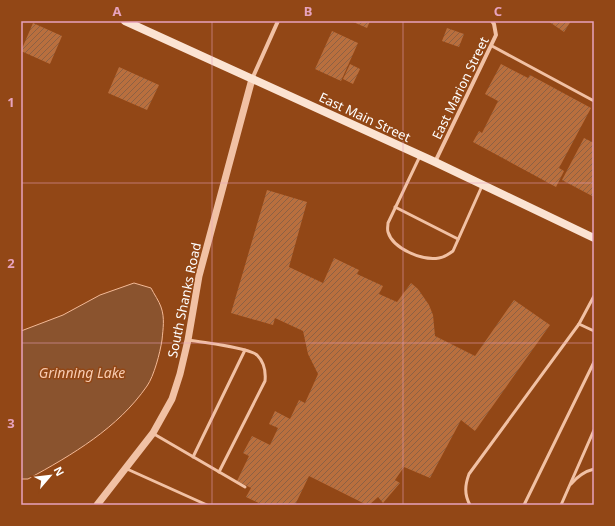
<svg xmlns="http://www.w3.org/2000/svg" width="615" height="526" font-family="'Noto Sans',sans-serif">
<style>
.water{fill:#8a532e;stroke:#f3b996}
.building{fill:url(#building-hatch)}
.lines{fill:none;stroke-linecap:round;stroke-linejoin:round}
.service{stroke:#f1c1a4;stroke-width:3}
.minor{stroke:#f1c1a4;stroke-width:4}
.tertiary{stroke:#f1c1a4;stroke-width:7}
.secondary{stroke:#fbe3d2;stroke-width:8}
.grid{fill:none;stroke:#e7a3bd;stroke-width:1;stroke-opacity:0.55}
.labels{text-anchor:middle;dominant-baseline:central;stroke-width:3;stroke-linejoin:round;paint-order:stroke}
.street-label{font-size:13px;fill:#fff;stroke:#924716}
.water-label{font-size:14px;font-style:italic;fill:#f8cbb0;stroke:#924716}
.neatline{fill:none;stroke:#e7a3bd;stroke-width:1.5}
.grid-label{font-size:13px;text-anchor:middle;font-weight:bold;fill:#e7a3bd}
</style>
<defs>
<pattern id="building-hatch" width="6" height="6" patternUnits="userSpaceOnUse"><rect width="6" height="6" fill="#b96f3e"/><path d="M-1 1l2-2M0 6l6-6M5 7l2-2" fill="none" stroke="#8d6144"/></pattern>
</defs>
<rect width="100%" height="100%" fill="#924716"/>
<path class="water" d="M134,283L151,288C154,294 159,301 161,307C165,318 163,329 162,340C160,353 154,376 147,386C118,428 72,455 28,479H21V331L63,315L100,295Z"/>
<g class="building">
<polygon points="351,21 370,21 367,28"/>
<polygon points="548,21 571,21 564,32"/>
<polygon points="33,23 62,36 50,64 21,51"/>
<polygon points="447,28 464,34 459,47 442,41"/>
<polygon points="332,31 358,43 341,81 315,69"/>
<polygon points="350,64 360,69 353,84 343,79"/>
<polygon points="501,64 528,78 530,75 591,108 559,168 564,171 556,187 473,142 479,131 482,133 498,101 485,94"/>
<polygon points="119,67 159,85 147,110 108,93"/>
<polygon points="584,138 594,143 594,197 562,180"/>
<polygon points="267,190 307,202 289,267 323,283 334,258 359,270 357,274 383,286 379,294 397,302 411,283 418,289 429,305 433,315 435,336 475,356 514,300 550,325 475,431 461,420 430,478 404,467 395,480 400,483 383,503 378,497 369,505 367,505 309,476 295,505 263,505 246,497 251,488 237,481 249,456 243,453 252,436 270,445 278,428 269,424 275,411 290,419 299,400 305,403 318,374 308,354 303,331 275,318 273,325 231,313"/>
</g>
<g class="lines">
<g class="service">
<polyline points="492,46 594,101"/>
<path d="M420,156L388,223C388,226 387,229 388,232C393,249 423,261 439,258C445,257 449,254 453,251L482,186"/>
<polyline points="395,207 458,239"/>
<polyline points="579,324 594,331"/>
<path d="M189,340C204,343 247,347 257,355C264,362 266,371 265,381L219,472"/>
<polyline points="154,434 245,487"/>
<polyline points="193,457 245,350"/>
<polyline points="127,469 207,505"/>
<path d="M571,484C577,477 586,471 594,469"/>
<path d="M470,505C464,494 465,485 469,474L579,324L594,296"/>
<polyline points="524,505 594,362"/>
<polyline points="561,505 594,430"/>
</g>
<g class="minor">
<polyline points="252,79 278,21"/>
<polyline points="435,162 496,35 494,24 492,21"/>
</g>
<polyline class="tertiary" points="97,505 153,433 172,399 180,374 188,340 199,276 252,79"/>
<polyline class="secondary" points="125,21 435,162 594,238"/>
</g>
<path class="grid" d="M212,21V505M403,21V505M21,183H594M21,343H594"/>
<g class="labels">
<g class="street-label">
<text transform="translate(460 88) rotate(-64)">East Marion Street</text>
<text transform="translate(365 117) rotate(25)">East Main Street</text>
<text transform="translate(184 300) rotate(-78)">South Shanks Road</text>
</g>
<g class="water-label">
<text x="82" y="372">Grinning Lake</text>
</g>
</g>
<rect width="615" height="526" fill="none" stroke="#924716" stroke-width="44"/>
<g transform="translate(50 476) rotate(62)" stroke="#924716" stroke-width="3" paint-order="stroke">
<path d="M0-3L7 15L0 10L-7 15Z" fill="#ffffff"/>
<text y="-6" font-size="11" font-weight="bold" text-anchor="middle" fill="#ffffff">N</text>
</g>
<rect x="22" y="22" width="571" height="482" class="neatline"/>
<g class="grid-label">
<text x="117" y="16">A</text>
<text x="308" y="16">B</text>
<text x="498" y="16">C</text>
<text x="11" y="107">1</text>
<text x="11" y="268">2</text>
<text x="11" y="428">3</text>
</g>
</svg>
